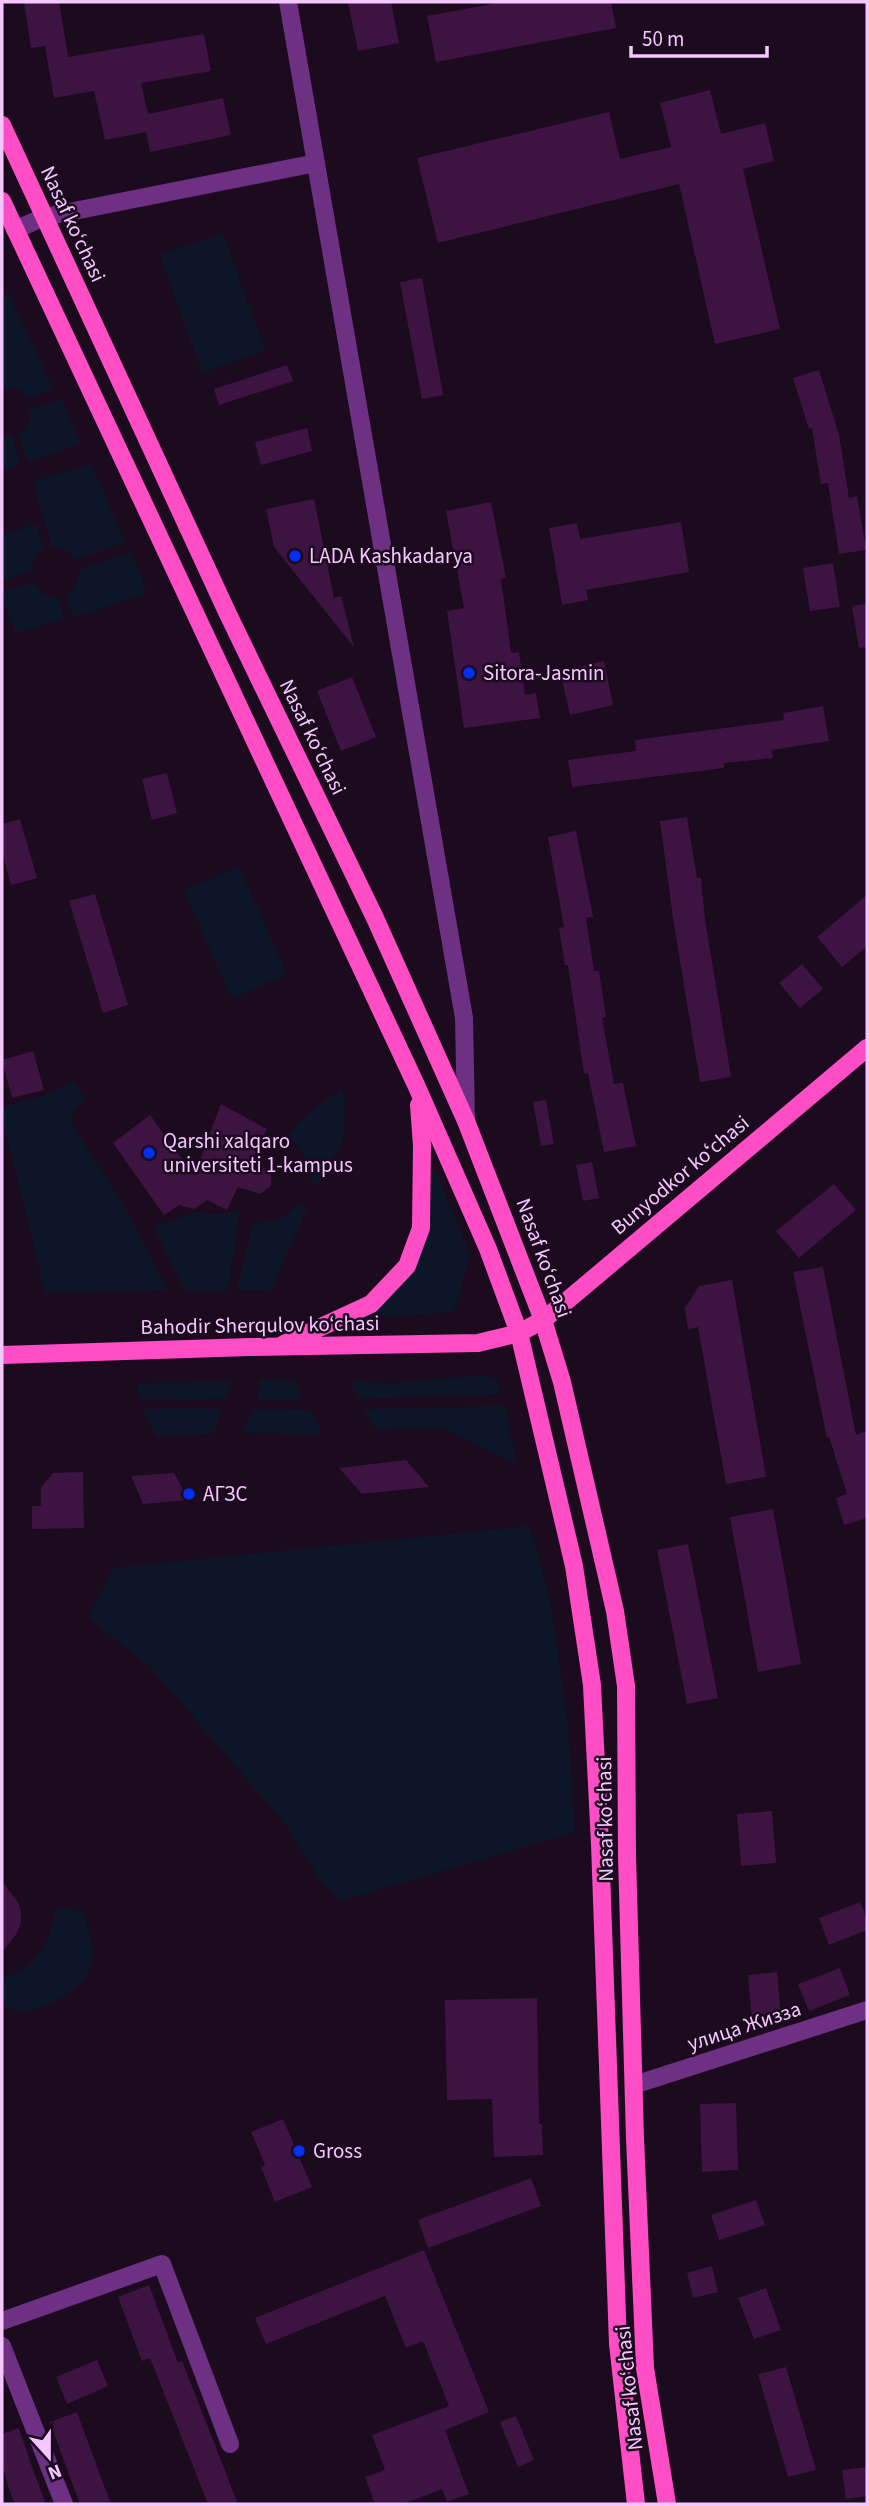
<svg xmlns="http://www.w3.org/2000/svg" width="869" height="2506" font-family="'Source Sans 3',sans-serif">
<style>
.green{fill:#0d1629}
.building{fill:#3d1441}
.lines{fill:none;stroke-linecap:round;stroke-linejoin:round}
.minor{stroke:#6d3082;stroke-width:18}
.major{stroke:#ff4ec5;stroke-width:18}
.poi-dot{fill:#0030f2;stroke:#1c0a1e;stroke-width:2.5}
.labels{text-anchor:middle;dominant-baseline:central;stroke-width:5;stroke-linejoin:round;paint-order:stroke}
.street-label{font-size:21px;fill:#f5c7ff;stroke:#1c0a1e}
.poi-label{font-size:21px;fill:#f5c7ff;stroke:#1c0a1e;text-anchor:start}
</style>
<rect width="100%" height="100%" fill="#1c0a1e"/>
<g class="green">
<polygon points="223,233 265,351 202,373 160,255"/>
<path d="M8,294L53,388L28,399C23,389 12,386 2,388V295Z"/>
<path d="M61,399L81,444L28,462L18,433C28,427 31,422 30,410Z"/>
<polygon points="2,435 12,436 20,464 2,470"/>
<path d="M91,464L125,542L76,560C70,551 63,549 52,547L33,482Z"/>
<polygon points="36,524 44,549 35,555 31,571 2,581 2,535"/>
<path d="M131,552L147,593L74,618L65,595C76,589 79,581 80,570Z"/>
<path d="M34,582C38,593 47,597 58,597L64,619L15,633L2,592Z"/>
<polygon points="239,866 287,974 232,999 184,891"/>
<polygon points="73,1082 86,1099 71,1113 72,1124 127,1211 168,1290 45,1293 2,1116 2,1107 43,1096"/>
<path d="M341,1090L345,1100L343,1140L318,1186L310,1180C308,1158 303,1151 289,1135C302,1116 323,1103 341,1090Z"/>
<polygon points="433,1165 470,1254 454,1312 360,1318 428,1230"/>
<path d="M296,1205L308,1207L271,1290H237L253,1223C271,1224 285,1219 296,1205Z"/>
<polygon points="239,1210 228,1291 185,1291 154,1227 193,1213 222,1214"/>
<polygon points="485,1375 497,1380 500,1394 361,1399 348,1382 395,1383"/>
<polygon points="260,1380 293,1380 304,1399 257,1400"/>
<polygon points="232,1382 225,1399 140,1400 136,1383"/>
<polygon points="504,1406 518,1465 443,1428 376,1430 364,1409"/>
<polygon points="142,1409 222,1409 213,1434 156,1436"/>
<polygon points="252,1409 311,1410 322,1434 243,1433"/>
<polygon points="529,1526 549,1595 560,1666 568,1729 575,1832 341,1901 324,1885 282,1820 151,1668 88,1617 113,1568"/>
<path d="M65,1907L83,1913C90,1932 97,1952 89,1972C80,1992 16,2030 3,2000C0,1994 2,1984 2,1978C39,1967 48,1946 56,1909Z"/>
</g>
<g class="building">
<polygon points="24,2 59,2 68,57 204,34 211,71 141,83 148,114 223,98 231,135 150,152 146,132 105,140 94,91 54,98 45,46 31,48"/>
<polygon points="348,2 391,2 399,43 358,51"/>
<polygon points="503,2 611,2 616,28 436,62 427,16"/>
<polygon points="710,90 721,134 765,123 774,161 743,169 780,329 715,344 679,184 438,243 417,158 609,112 620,159 671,147 660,103"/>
<polygon points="422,278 443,395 422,399 400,282"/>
<polygon points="287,365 293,381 219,405 214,389"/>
<polygon points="819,370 839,435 849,498 857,496 866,550 839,554 828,483 821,484 812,428 809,429 793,378"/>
<polygon points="307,428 312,451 261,465 255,442"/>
<polygon points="314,499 334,598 341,596 354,647 274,547 266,509"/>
<polygon points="491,502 506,578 501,579 511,653 519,652 525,695 536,693 540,718 464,728 447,611 464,608 446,511"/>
<polygon points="681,522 689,572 586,590 588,600 562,605 549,528 577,523 580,539"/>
<polygon points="833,563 840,607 810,611 803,568"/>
<polygon points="867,604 867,647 859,648 852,606"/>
<polygon points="604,661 613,705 570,715 560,671"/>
<polygon points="352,677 376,737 341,751 317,691"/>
<polygon points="823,706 829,741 772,750 773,758 724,763 724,768 572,787 568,760 636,751 635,740 784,720 783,713"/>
<polygon points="167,773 177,813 152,820 142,779"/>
<polygon points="687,817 697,878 701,878 705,920 731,1077 700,1082 674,925 660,821"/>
<polygon points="20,819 37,878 11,885 2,851 2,824"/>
<polygon points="576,831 593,917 586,918 594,971 599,971 606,1017 602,1018 614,1084 623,1083 636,1146 604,1152 588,1073 584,1074 568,965 565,965 559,928 564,927 548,837"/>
<polygon points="95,894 128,1005 103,1013 69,901"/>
<polygon points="867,895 867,946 842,967 817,937"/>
<polygon points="802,964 823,989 800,1008 779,983"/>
<polygon points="33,1051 44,1090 12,1098 2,1060"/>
<polygon points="546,1100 554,1144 541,1146 533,1102"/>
<polygon points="221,1104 267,1129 252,1159 271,1173 271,1186 260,1194 238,1187 227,1210 207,1200 195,1209 179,1205 164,1215 113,1143 150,1115 194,1176"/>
<polygon points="592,1162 599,1198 583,1201 576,1165"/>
<polygon points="834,1184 856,1210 799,1258 776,1231"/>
<polygon points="823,1267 856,1435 867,1431 867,1518 844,1525 836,1498 847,1494 829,1437 827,1438 793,1272"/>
<polygon points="732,1280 766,1477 726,1484 698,1327 688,1329 685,1308 699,1286"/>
<polygon points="406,1460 429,1487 362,1494 339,1468"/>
<polygon points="83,1472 84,1528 32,1529 32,1506 41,1506 41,1487 53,1473"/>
<polygon points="174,1473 189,1500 143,1504 131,1476"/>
<polygon points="773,1509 801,1664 758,1672 730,1517"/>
<polygon points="688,1544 718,1698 687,1704 657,1550"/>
<polygon points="772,1811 776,1863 741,1866 737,1814"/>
<polygon points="2,1882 18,1902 21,1912 21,1923 17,1933 2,1952"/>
<polygon points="860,1902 867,1919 867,1930 829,1945 819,1918"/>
<polygon points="840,1968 850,1995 809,2011 798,1984"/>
<polygon points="777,1972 781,2017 752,2020 748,1975"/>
<polygon points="537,1998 539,2124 542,2124 543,2155 494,2157 492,2099 447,2100 445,2000"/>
<polygon points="736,2103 738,2170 702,2172 700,2104"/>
<polygon points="283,2119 312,2187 275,2202 261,2167 265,2165 251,2132"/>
<polygon points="531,2178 541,2206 428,2248 418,2220"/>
<polygon points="756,2200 765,2225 719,2240 711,2215"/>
<polygon points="424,2250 489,2412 445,2430 469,2494 447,2502 442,2489 403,2504 375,2504 365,2477 385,2470 372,2435 449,2406 423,2341 406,2348 385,2296 266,2344 255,2318"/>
<polygon points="712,2266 718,2292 693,2298 687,2273"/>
<polygon points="149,2285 178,2363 182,2361 238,2504 208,2504 150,2358 142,2361 118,2297"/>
<polygon points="766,2288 781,2330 754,2339 738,2298"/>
<polygon points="97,2360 108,2386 67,2404 56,2377"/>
<polygon points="786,2367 816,2470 788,2477 758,2374"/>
<polygon points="77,2412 97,2467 111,2504 80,2504 69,2475 50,2422"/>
<polygon points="516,2416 534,2460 518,2467 500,2422"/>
<polygon points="19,2428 33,2470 46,2504 15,2504 9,2489 2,2464 2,2434"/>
<polygon points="867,2467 867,2496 846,2499 842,2470"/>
</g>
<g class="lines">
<g class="minor">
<polyline points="288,2 464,1018 466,1121"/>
<polyline points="15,230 44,217 316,163"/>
<polyline points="634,2085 867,2010"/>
<polyline points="2,2321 162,2264 230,2444"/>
<polyline points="2,2346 64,2504"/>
</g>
<g class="major">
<polyline points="2,125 227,612 375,918 466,1121 543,1320 562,1382 615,1611 626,1686 627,1856 635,2138 645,2368 667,2504"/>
<polyline points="2,201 417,1087 488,1249 519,1333 574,1566 592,1685 600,1844 618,2344 636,2504"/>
<polyline points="284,1344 371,1304 407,1266 421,1228 422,1145 419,1105"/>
<polyline points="2,1355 250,1347 478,1343 519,1333 543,1320 569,1299 867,1048"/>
</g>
</g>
<g class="poi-dot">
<circle cx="295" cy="556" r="7"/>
<circle cx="469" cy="673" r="7"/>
<circle cx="149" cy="1153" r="7"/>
<circle cx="189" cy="1494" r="7"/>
<circle cx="299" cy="2151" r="7"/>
</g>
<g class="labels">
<g class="street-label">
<text transform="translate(73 224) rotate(65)">Nasaf ko‘chasi</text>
<text transform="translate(313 737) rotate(64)">Nasaf ko‘chasi</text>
<text transform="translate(680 1175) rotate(-40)">Bunyodkor koʻchasi</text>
<text transform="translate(544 1258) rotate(70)">Nasaf ko‘chasi</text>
<text transform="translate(260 1325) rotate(-1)">Bahodir Sherqulov ko‘chasi</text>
<text transform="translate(605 1819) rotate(-91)">Nasaf ko‘chasi</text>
<text transform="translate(744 2026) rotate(-18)">улица Жизза</text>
<text transform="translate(629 2388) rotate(-96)">Nasaf ko‘chasi</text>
</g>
<g class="poi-label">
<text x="309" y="556">LADA Kashkadarya</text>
<text x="483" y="673">Sitora-Jasmin</text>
<text x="163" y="1141">Qarshi xalqaro<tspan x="163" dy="24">universiteti 1-kampus</tspan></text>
<text x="203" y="1494">АГЗС</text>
<text x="313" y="2151">Gross</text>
</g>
</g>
<rect width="869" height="2506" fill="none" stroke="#f5c7ff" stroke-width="7"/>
<g transform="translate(49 2457) rotate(159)" stroke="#1c0a1e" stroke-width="5" paint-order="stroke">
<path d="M0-5L12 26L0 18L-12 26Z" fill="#f5c7ff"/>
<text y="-10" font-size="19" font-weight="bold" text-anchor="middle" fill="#f5c7ff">N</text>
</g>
<path d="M631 46v10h136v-10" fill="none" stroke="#f5c7ff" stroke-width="3.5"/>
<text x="642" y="46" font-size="21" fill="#f5c7ff" stroke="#1c0a1e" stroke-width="5" paint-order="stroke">50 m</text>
</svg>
